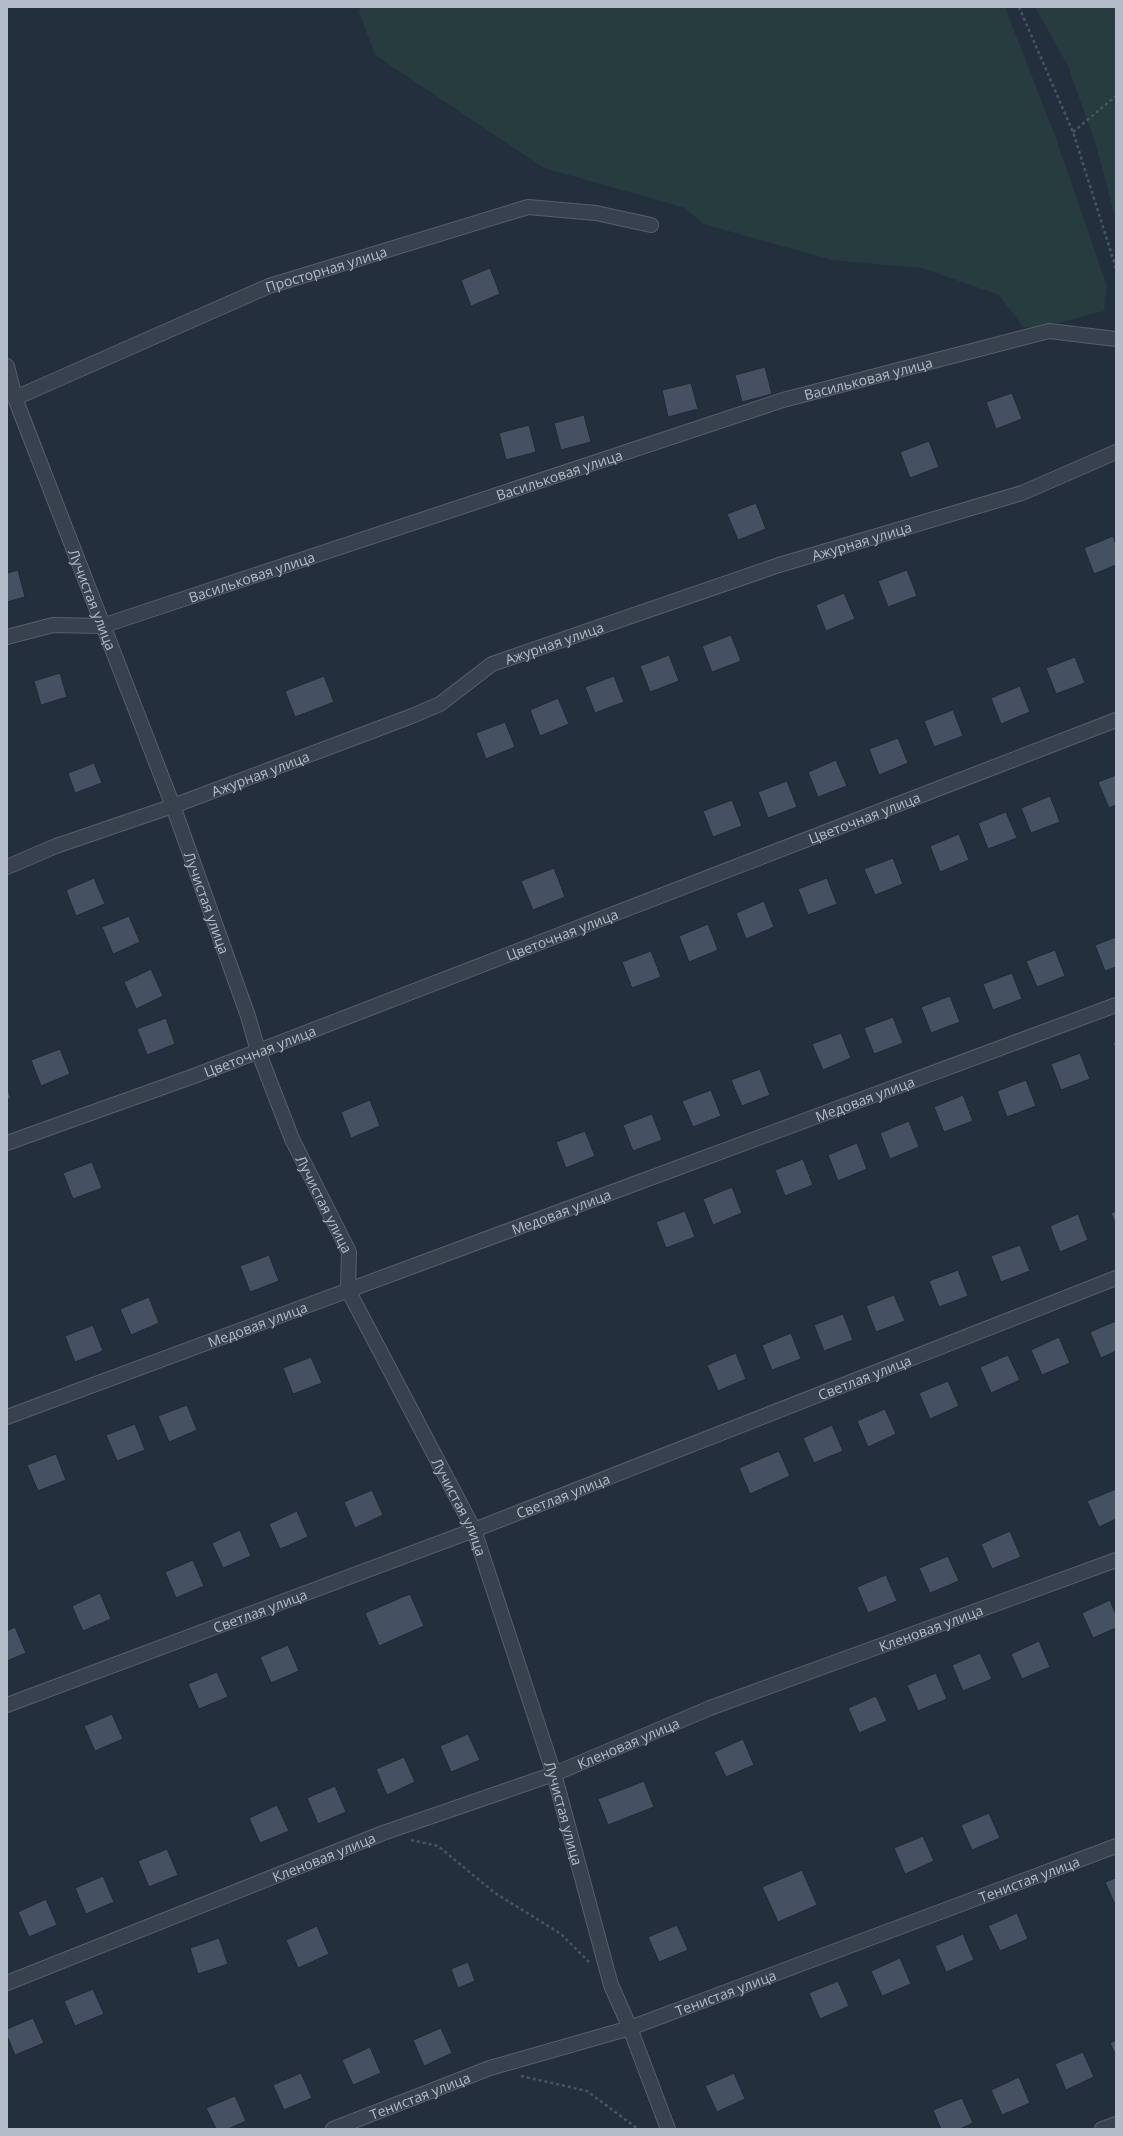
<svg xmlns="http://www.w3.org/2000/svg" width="1123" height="2136" font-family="'Open Sans',sans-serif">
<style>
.green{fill:#263c3f}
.building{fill:#455162;stroke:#1f2835}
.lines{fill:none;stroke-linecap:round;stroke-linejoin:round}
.street-casing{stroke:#565f6c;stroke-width:16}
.path{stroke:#44595c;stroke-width:2.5;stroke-dasharray:3 3;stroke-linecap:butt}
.street{stroke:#38414e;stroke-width:14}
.labels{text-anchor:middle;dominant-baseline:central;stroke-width:3;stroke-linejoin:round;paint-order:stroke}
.street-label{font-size:14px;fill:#b4bcc9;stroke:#1d2633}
</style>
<rect width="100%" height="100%" fill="#242f3e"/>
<g class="green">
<polygon points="361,7 1005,7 1054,133 1107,286 1104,311 1037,328 1023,327 999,295 922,268 832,260 703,224 685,208 544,168 375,55 359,12"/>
<polygon points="1035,7 1116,7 1116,220 1096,145 1068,66"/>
</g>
<g class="building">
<polygon points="490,268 500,294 471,306 461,280"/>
<polygon points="765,367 772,394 742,402 735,375"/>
<polygon points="691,383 698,409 668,417 662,390"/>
<polygon points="1012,393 1022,419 996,429 986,402"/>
<polygon points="584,415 591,442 561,450 554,423"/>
<polygon points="529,425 536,452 506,460 499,433"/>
<polygon points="929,441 939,467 910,478 900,452"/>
<polygon points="756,503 766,529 738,540 727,514"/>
<polygon points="1113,536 1116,545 1116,565 1094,574 1084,548"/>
<polygon points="18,570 25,597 7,602 7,573"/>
<polygon points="907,570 917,596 888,607 878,581"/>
<polygon points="844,593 855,619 826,631 816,605"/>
<polygon points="731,635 741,661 712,672 702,646"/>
<polygon points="669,655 679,681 650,692 640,666"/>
<polygon points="1075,657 1085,683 1056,694 1046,668"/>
<polygon points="60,673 67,697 41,705 34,681"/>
<polygon points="324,676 334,702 295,717 285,691"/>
<polygon points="614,676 624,702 595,713 585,687"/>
<polygon points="1020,686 1030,712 1001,724 991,698"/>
<polygon points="558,698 569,724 540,736 530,710"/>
<polygon points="953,710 963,736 934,747 924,721"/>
<polygon points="505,722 515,747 486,759 476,733"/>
<polygon points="898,738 908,763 879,775 869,749"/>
<polygon points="836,760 847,786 818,797 808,772"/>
<polygon points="94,763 102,783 75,793 68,773"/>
<polygon points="1116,775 1116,805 1109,808 1098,782"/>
<polygon points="787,781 797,807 768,818 758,792"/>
<polygon points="1050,796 1060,822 1031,833 1021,808"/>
<polygon points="732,800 742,826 713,837 703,811"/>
<polygon points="1006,812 1017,838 988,849 978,823"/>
<polygon points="959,834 969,860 940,872 930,846"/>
<polygon points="893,858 903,884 875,895 864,869"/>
<polygon points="554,868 565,897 533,910 521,881"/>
<polygon points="94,878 105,904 76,916 66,890"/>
<polygon points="827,878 837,904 808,915 798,889"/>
<polygon points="764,901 774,927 746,939 736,913"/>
<polygon points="129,916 140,942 113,954 102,927"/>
<polygon points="708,924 718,950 689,962 679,936"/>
<polygon points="1116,937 1116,967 1105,971 1095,945"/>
<polygon points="1055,950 1065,976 1037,987 1026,961"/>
<polygon points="651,951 661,977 632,988 622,962"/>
<polygon points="151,969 163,996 136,1009 124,982"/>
<polygon points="1012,973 1022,999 993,1010 983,984"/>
<polygon points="950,996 960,1022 931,1033 921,1007"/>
<polygon points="893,1017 903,1043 874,1054 864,1028"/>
<polygon points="166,1018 175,1044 147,1055 137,1029"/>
<polygon points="841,1033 851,1058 823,1070 812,1044"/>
<polygon points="1116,1042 1116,1051 1113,1043"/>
<polygon points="60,1049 70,1074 41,1086 31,1060"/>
<polygon points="1080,1053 1090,1079 1061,1090 1051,1064"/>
<polygon points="760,1069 770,1095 742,1106 731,1080"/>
<polygon points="1026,1080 1036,1106 1007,1117 997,1091"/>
<polygon points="7,1087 11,1098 7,1100"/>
<polygon points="711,1090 721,1116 693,1127 682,1101"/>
<polygon points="963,1095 973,1121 944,1132 934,1107"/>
<polygon points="370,1100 380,1126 351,1138 341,1112"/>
<polygon points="652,1114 662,1140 633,1151 623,1125"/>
<polygon points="909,1121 919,1147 890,1159 880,1133"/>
<polygon points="585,1131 595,1156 566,1168 556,1142"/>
<polygon points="857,1143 867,1169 838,1181 828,1155"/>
<polygon points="803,1159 813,1185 785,1196 775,1170"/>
<polygon points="92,1162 102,1188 73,1199 63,1173"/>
<polygon points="732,1187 742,1213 713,1225 703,1199"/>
<polygon points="685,1211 695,1237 666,1248 656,1222"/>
<polygon points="1116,1211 1116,1225 1111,1213"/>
<polygon points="1078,1214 1088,1240 1060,1252 1050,1226"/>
<polygon points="1020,1245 1030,1271 1001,1282 991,1256"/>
<polygon points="269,1255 279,1281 250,1292 240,1266"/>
<polygon points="958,1270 968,1296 939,1307 929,1281"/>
<polygon points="894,1295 905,1321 876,1332 866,1306"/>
<polygon points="149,1297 159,1323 131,1335 120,1309"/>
<polygon points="843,1314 853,1340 824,1351 814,1325"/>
<polygon points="1116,1321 1116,1351 1101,1358 1090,1332"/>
<polygon points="93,1325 103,1351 75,1362 65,1336"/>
<polygon points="791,1333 801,1359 772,1370 762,1345"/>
<polygon points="1059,1337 1070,1363 1042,1375 1031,1350"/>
<polygon points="736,1353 746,1379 718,1391 707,1365"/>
<polygon points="1008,1355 1020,1380 991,1393 980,1367"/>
<polygon points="311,1357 322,1383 293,1394 283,1368"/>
<polygon points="948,1381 959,1406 930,1419 919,1393"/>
<polygon points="187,1405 197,1430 169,1442 158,1416"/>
<polygon points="885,1409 896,1434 868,1447 857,1421"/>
<polygon points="135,1424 145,1450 117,1461 106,1435"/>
<polygon points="832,1425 843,1451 814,1463 803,1438"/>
<polygon points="779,1451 790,1476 750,1494 739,1468"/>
<polygon points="56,1454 66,1480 38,1491 27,1465"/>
<polygon points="1116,1489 1116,1519 1099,1527 1087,1501"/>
<polygon points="372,1490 383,1515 355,1528 344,1502"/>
<polygon points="297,1511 308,1537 280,1549 269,1524"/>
<polygon points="240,1530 251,1556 223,1568 212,1543"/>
<polygon points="1010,1531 1021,1557 992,1569 981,1544"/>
<polygon points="948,1556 959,1581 930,1593 919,1568"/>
<polygon points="193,1560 204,1586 176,1598 165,1572"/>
<polygon points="886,1575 897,1601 868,1613 857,1587"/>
<polygon points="100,1593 111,1619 83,1631 72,1606"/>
<polygon points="410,1594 424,1626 379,1646 365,1613"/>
<polygon points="1110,1600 1116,1615 1116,1628 1093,1638 1082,1613"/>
<polygon points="15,1627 26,1653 7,1661 7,1631"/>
<polygon points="1039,1641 1050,1667 1022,1679 1011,1654"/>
<polygon points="288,1645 299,1671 271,1683 260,1657"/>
<polygon points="980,1653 992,1679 963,1691 952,1665"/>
<polygon points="217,1672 228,1697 199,1709 188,1684"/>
<polygon points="936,1673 947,1699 918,1711 907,1685"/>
<polygon points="876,1696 887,1721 859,1733 848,1708"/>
<polygon points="112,1714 123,1739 95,1751 84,1726"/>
<polygon points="468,1734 480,1760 451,1772 440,1746"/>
<polygon points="743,1739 754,1765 726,1777 714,1752"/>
<polygon points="404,1757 415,1782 387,1795 376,1769"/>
<polygon points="644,1781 654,1807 608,1825 598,1799"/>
<polygon points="335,1786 346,1812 318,1824 307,1798"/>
<polygon points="277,1805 289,1831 260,1843 249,1818"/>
<polygon points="989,1813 1000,1838 972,1850 961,1825"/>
<polygon points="923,1836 934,1861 905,1874 894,1848"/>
<polygon points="167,1849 178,1875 149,1887 138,1861"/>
<polygon points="802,1870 817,1905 778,1922 762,1887"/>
<polygon points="103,1876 114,1902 86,1914 75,1888"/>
<polygon points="1116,1878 1116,1907 1105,1882"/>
<polygon points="46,1899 57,1925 29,1937 18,1912"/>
<polygon points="1017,1913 1028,1939 1000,1951 988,1926"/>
<polygon points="677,1925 688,1950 659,1962 648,1937"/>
<polygon points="317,1926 329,1954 298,1968 286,1940"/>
<polygon points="963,1934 974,1960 946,1972 935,1946"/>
<polygon points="219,1938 228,1964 198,1974 190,1948"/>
<polygon points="900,1958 911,1984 882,1996 871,1971"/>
<polygon points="468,1962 475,1981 458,1988 451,1969"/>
<polygon points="838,1981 849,2006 820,2019 809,1993"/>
<polygon points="93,1989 104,2014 75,2026 64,2001"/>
<polygon points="33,2018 44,2043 15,2055 7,2036 7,2029"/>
<polygon points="441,2028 452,2053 424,2066 413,2040"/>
<polygon points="1116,2040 1116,2056 1110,2043"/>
<polygon points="370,2047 381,2073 353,2085 342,2060"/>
<polygon points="1083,2052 1094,2077 1066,2090 1055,2064"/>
<polygon points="301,2073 312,2098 284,2110 273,2085"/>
<polygon points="734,2073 745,2099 717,2112 705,2086"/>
<polygon points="1019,2077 1030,2103 1002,2115 991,2090"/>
<polygon points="235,2096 246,2121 228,2129 216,2129 206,2108"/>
<polygon points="962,2098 973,2123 960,2129 941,2129 933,2110"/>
</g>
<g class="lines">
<defs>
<g id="street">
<path id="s1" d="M7,366L15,398L173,806L248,1016L258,1051L292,1139L349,1252L348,1290L474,1530L554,1774L611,1985L630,2028L668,2129"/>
<path id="s2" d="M15,398L269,286L528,207L596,213L651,225"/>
<path id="s3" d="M7,637L53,625L102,626L783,400L1049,331L1116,339"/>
<path id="s4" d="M7,867L56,846L173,806L412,716L440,704L492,664L779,565L1022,493L1116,452"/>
<path id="s5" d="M7,1143L194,1076L1116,720"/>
<path id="s6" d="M7,1417L1116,1005"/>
<path id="s7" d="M7,1705L474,1530L1116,1278"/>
<path id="s8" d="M7,1983L383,1833L554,1774L710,1708L1116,1560"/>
<path id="s9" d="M333,2129L490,2068L630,2028L1116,1846"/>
<polyline points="1102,2129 1116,2124"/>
</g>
</defs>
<use href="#street" class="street-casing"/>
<g class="path">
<polyline points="1019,7 1073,132 1116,268"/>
<polyline points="1073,132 1116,96"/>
<polyline points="411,1840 438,1846 495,1893 561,1934 589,1962"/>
<polyline points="521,2076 587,2091 638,2129"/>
</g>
<use href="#street" class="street"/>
</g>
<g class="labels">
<g class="street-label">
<text stroke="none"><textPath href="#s2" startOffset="337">Просторная улица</textPath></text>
<text stroke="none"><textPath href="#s3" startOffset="902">Васильковая улица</textPath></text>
<text stroke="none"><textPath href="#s3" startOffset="578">Васильковая улица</textPath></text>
<text stroke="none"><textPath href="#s4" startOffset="918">Ажурная улица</textPath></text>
<text stroke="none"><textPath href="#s3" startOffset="254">Васильковая улица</textPath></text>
<text stroke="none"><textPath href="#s1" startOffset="249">Лучистая улица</textPath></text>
<text stroke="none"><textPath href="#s4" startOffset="594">Ажурная улица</textPath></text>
<text stroke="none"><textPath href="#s4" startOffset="270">Ажурная улица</textPath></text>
<text stroke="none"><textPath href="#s5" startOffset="917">Цветочная улица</textPath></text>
<text stroke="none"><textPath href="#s1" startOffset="573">Лучистая улица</textPath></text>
<text stroke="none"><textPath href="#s5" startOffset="593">Цветочная улица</textPath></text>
<text stroke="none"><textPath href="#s5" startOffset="269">Цветочная улица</textPath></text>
<text stroke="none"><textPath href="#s6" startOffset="915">Медовая улица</textPath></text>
<text stroke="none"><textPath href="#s1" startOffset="897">Лучистая улица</textPath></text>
<text stroke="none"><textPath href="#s6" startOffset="591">Медовая улица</textPath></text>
<text stroke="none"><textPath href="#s6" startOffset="267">Медовая улица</textPath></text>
<text stroke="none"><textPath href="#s7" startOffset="918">Светлая улица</textPath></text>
<text stroke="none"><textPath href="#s7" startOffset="594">Светлая улица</textPath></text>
<text stroke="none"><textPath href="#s1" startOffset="1233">Лучистая улица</textPath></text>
<text stroke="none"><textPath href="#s7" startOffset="270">Светлая улица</textPath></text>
<text stroke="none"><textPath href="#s8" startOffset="990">Кленовая улица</textPath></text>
<text stroke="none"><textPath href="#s8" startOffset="666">Кленовая улица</textPath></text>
<text stroke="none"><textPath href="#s1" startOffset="1557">Лучистая улица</textPath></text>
<text stroke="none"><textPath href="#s8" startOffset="341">Кленовая улица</textPath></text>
<text stroke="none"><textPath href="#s9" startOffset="740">Тенистая улица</textPath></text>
<text stroke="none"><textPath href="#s9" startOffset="416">Тенистая улица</textPath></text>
<text stroke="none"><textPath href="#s9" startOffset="93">Тенистая улица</textPath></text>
</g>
</g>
<rect width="1123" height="2136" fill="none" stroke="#b4bcc9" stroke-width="16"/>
</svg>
